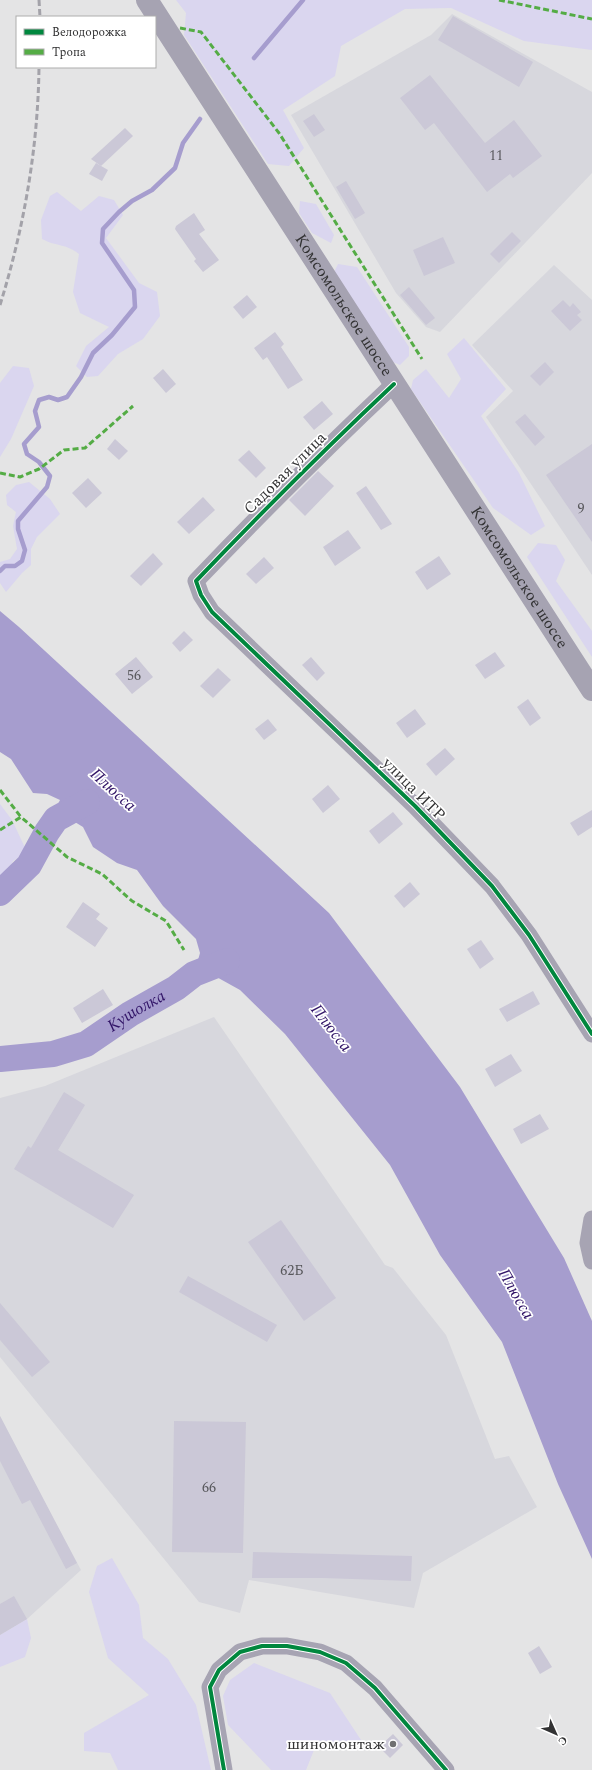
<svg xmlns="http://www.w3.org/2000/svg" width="592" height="1770" font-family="Spectral,serif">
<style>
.built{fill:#d7d7dd}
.green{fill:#dad6ef}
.water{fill:#a69dce}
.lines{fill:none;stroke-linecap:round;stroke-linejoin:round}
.stream{stroke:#a69dce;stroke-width:4.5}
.river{stroke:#a69dce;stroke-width:26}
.building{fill:#cbc8d7}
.minor{stroke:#a7a4b3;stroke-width:17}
.secondary{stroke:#a6a3b2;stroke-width:22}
.rail{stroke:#a3a2a9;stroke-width:3;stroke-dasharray:6 3;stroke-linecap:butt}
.quiet{stroke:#54ac45;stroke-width:3;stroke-dasharray:6 3;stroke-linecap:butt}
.cycleway-casing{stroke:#fff;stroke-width:6}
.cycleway{stroke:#00873e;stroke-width:4}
.poi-dot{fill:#707071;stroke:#fff;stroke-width:1.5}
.labels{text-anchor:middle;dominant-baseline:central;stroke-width:3.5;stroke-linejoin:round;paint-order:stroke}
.number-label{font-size:14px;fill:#58585c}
.street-label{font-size:16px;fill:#323233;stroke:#fff}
.poi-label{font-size:16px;fill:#323233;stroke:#fff;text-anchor:end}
.water-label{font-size:17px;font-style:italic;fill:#311467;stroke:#fff}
</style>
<rect width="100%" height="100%" fill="#e4e4e5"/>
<g class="built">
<polygon points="452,14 592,92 592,173 440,332 426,327 396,293 291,115 431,35"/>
<polygon points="554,265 592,300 592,575 486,417 513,391 472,345"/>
<polygon points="214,1017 385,1265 393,1268 446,1335 495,1459 509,1456 537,1507 423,1573 414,1608 249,1580 240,1613 199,1602 0,1357 0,1098 45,1086"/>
<polygon points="0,1416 46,1505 81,1570 27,1619 0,1635"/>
</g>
<g class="green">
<polygon points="176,0 592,0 592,50 524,41 451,8 405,9 341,46 335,76 283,110 304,148 289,166 268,164 184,35 186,13"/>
<path d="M57,192L81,211L99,196L114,200L123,215L106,238L139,283L157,292L160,316L143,339L118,354L98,376L87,377L76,366L86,346L109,327L80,313L73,292L79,254C65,243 57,247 42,239L41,220L50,196Z"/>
<polygon points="300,201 316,204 334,235 331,243 312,233 299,213"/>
<polygon points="338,264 357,267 409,347 409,356 400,365 393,362 334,272"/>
<polygon points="464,338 506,389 481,416 519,473 545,526 531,535 493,508 411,389 413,380 426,369 449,398 461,379 447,354"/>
<polygon points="13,366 29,368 34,386 11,439 0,457 0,383"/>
<polygon points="29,482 50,499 60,514 37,537 31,549 31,565 22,573 6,592 0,583 0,562 10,559 17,549 13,526 16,512 7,505 6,495 16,485"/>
<polygon points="538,543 556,545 565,560 556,581 592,631 592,657 527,557"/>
<polygon points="0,804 12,820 27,852 13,861 6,879 0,882"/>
<polygon points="112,1558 139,1605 143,1638 168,1659 196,1705 211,1770 118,1770 110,1753 84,1751 84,1733 149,1695 108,1658 89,1592 97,1566"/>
<polygon points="27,1619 31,1638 25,1657 0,1667 0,1635"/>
<polygon points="254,1663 330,1693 361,1740 354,1749 314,1750 306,1770 271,1770 228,1725 223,1696 230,1680"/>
</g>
<polygon class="water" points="0,611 19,627 329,913 460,1087 564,1258 592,1321 592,1559 558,1484 502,1342 440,1255 390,1165 285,1034 240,990 213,975 194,974 200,953 196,939 163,906 137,870 117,863 93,847 83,827 70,819 56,819 55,810 60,800 47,794 33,793 11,759 0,752"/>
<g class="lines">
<g class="stream">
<polyline points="254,58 303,0"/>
<polyline points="0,571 5,566 15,566 22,561 25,550 18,529 18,521 47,487 50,476 39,462 27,454 24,444 39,427 35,411 39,400 49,397 58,400 67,397 81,377 93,353 112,335 135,307 134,290 102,243 103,229 119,212 132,201 152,190 175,168 183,143 200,119"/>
</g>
<g class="river">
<polyline points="0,893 29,865 47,832 56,819 87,802"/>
<path id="s1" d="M0,1059L53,1054L86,1044L130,1014L176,988L194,974L227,961"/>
</g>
</g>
<g class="building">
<polygon points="453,16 533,62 519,87 438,40"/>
<polygon points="430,75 485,143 514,120 542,156 513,178 510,174 487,192 434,123 425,130 400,98"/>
<polygon points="314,114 325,130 314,137 303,121"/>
<polygon points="125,128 133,136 101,166 91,159"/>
<polygon points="96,163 108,170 102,181 89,174"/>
<polygon points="346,181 365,213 355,219 336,187"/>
<polygon points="194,213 205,230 199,234 219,260 203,272 194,261 196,259 175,229 176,226"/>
<polygon points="512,232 521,241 499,263 490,254"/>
<polygon points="443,237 455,263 424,276 413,250"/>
<polygon points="409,287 435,318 426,325 400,295"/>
<polygon points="247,295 257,307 243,319 233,307"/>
<polygon points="563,300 570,307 573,303 581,312 577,315 582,320 570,331 551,311"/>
<polygon points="275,332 284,344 281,347 303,380 288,389 267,357 263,360 254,348"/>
<polygon points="545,362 554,372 540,386 530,376"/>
<polygon points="163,369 176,384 166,393 153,378"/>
<polygon points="322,401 333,414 314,430 303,417"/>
<polygon points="525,414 545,437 535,446 515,422"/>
<polygon points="115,439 128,451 119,460 107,449"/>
<polygon points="592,444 592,542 546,475"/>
<polygon points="249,450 266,468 256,478 238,460"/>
<polygon points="318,471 334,486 305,516 289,500"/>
<polygon points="88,478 102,493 86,508 72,493"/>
<polygon points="366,486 392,524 381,530 356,493"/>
<polygon points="203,497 215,510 189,534 177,522"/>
<polygon points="348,530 361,548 335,566 323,547"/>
<polygon points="153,553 163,564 141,586 130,576"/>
<polygon points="439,556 451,574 427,590 415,572"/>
<polygon points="264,557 274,568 256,584 246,574"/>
<polygon points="184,631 193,640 180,652 172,643"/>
<polygon points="495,652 505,666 485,679 475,665"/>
<polygon points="136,657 153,677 132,694 115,674"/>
<polygon points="311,657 325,673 317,681 302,665"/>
<polygon points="218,668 231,680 213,698 200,686"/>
<polygon points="528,699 541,718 530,726 517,707"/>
<polygon points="415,709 426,724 407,738 396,723"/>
<polygon points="268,719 277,730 264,740 255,729"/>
<polygon points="445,748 455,759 436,776 426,764"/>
<polygon points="328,785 340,799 323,813 312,799"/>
<polygon points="592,810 592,827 578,836 570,823"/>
<polygon points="393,812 403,824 379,844 369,831"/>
<polygon points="410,882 420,894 404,908 394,896"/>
<polygon points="83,902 100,914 96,919 108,928 95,947 66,927"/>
<polygon points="481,940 494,959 480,969 467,949"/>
<polygon points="103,989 113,1005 82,1023 73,1008"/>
<polygon points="533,991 540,1004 507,1022 499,1009"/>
<polygon points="511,1054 522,1071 495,1087 485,1069"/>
<polygon points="64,1092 85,1105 58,1150 134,1195 113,1228 14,1169 28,1146 31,1148"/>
<polygon points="540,1114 549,1129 521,1144 513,1129"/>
<polygon points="281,1220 336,1298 304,1321 248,1242"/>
<polygon points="188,1276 277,1325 267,1342 179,1292"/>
<polygon points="0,1303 50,1362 32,1377 0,1340"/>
<polygon points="0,1416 77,1563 66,1569 30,1500 22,1504 0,1461"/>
<polygon points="174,1421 246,1422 243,1553 172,1552"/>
<polygon points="253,1552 412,1556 411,1581 323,1578 252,1578"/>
<polygon points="14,1596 27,1619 0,1635 0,1604"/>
<polygon points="539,1646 552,1667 540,1674 528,1653"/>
<polygon points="393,1734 403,1745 390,1758 379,1747"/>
</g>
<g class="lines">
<g class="minor">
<path d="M394,384C326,448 260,514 196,581L201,595L212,612L415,806L492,886L529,935L592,1034"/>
<polyline points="592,1219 588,1243 592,1261"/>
<polyline points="224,1770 210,1687 219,1670 240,1652 262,1646 287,1646 320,1652 346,1663 375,1688 446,1770"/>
</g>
<path class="secondary" id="s2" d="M147,0L592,690"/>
<g class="rail">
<polyline points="39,0 40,17"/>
<path d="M0,305C24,228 38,148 39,67"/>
</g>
<g class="quiet">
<polyline points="499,0 592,19"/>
<polyline points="180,28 201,32 279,133 422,359"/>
<polyline points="0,473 20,477 39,469 64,450 85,448 133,406"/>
<polyline points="0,790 21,817"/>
<polyline points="0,830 21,817 67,857 102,874 132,901 166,921 184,950"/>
</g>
<defs>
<g id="cycleway">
<path d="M394,384C326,448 260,514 196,581L201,595L212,612L415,806L492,886L529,935L592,1034"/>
<polyline points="224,1770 210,1687 219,1670 240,1652 262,1646 287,1646 320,1652 346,1663 375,1688 446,1770"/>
</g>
</defs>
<use href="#cycleway" class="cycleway-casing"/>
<use href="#cycleway" class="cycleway"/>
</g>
<circle class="poi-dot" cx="393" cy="1744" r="4"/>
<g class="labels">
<g class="number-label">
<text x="496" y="155">11</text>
<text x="581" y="508">9</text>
<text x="134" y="675">56</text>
<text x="292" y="1270">62Б</text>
<text x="209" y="1487">66</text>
</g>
<g class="street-label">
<text stroke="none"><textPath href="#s2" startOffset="363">Комсомольское шоссе</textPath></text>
<text transform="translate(285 473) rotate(-45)">Садовая улица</text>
<text stroke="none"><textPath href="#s2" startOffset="687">Комсомольское шоссе</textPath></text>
<text transform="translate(414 789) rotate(45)">улица ИТР</text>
</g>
<g class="poi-label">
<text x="385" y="1744">шиномонтаж</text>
</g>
<g class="water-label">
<text transform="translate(113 790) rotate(42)">Плюсса</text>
<text stroke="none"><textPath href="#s1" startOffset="148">Кушолка</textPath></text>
<text transform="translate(331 1028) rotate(52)">Плюсса</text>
<text transform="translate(516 1294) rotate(60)">Плюсса</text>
</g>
</g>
<rect x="16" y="16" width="140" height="52" fill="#ffffff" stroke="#adadad"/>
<rect x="24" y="29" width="20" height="6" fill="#00873e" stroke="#adadad"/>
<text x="52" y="36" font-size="12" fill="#323233">Велодорожка</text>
<rect x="24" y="49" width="20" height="6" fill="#54ac45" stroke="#adadad"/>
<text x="52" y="56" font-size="12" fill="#323233">Тропа</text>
<g transform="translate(556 1734) rotate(135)" stroke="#ffffff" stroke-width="3" paint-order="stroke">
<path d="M0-3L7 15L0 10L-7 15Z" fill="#323233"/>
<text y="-6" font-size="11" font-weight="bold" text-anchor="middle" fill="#323233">С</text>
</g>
</svg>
